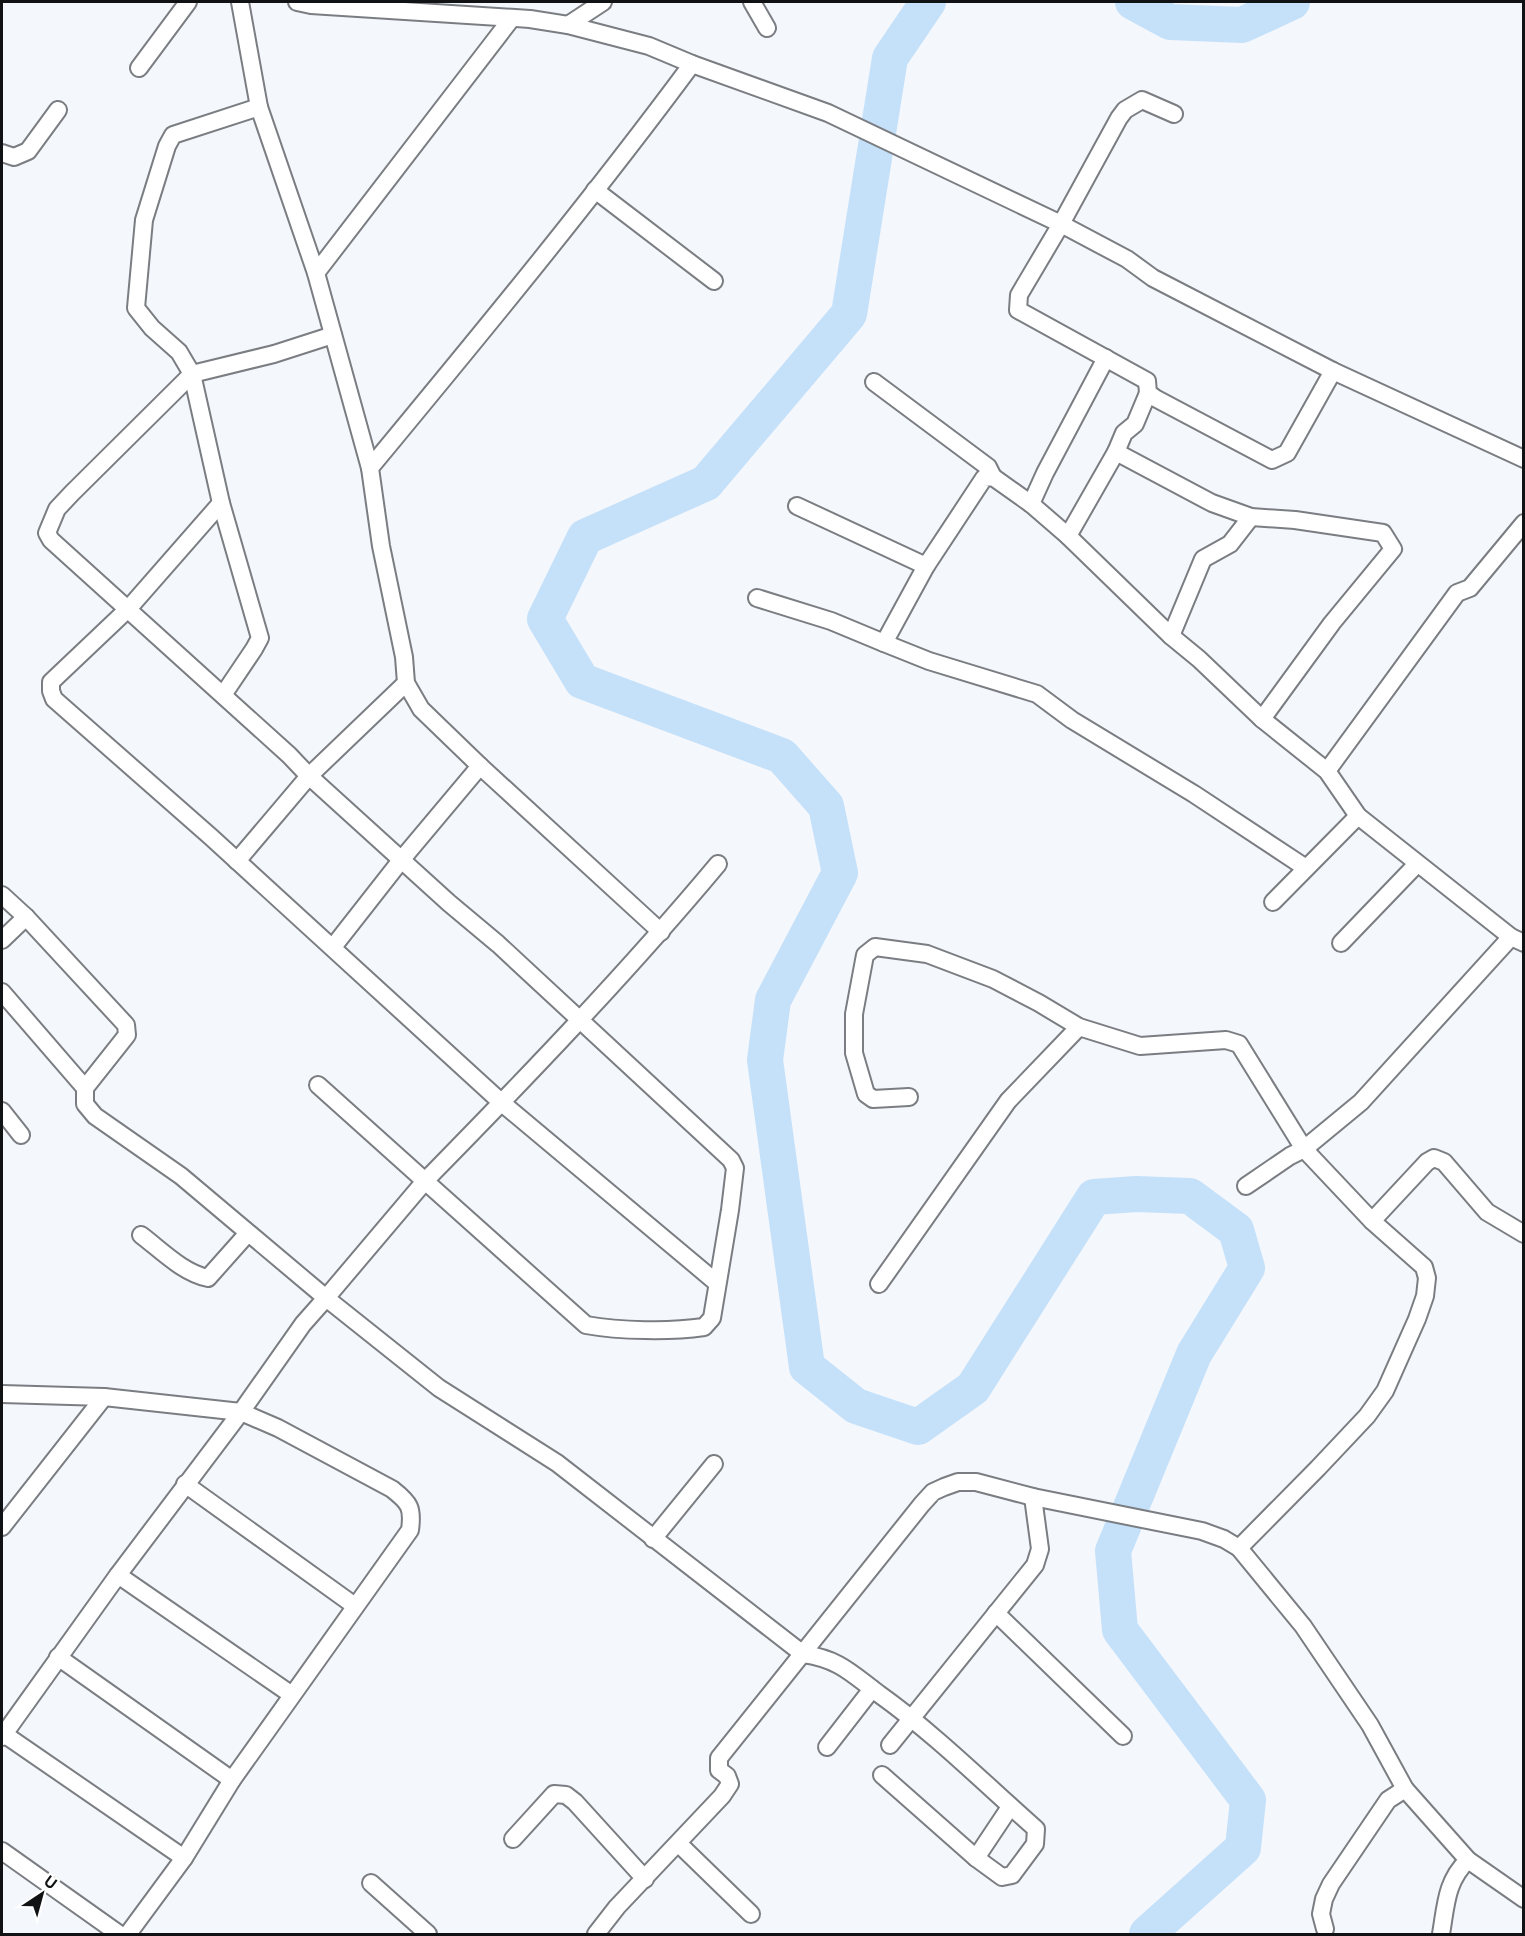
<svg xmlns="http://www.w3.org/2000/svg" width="1525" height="1936" font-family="Figtree,sans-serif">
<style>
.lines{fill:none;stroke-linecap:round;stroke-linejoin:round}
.river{stroke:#c5e1fa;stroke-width:36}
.minor-casing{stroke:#7a7d81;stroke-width:20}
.minor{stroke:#fff;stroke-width:16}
</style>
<rect width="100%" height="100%" fill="#f4f7fc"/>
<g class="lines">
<g class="river">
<polyline points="928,2 890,58 849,314 706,483 585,537 545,619 582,681 782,756 826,806 840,873 773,1000 765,1060 807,1367 856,1406 918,1427 973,1388 1094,1197 1136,1194 1190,1196 1236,1230 1247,1268 1194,1354 1113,1551 1120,1630 1248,1800 1243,1848 1147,1934"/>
<polyline points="1133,2 1170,22 1242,25 1292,2"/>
</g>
<defs>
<g id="minor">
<polyline points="240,2 259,107 316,273 370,468"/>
<polyline points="297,2 311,5 530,19 568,25 649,46 692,64 828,113 1061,224 1127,259 1153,278 1333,371 1524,459"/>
<polyline points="752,2 767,28"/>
<polyline points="568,25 603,2"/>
<polyline points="139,68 188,2"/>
<polyline points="1174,114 1142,100 1125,110 1119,118 1061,224 1019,295 1018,310 1147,381 1148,393 1155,398 1272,460 1287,453 1333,371"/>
<polyline points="2,153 14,157 28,151 58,110"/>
<polyline points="595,190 714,281"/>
<polyline points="316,273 512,18"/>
<path d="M192,374L72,493L57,509L47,533L51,540L289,755L309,776L449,903L498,944L731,1160L735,1168L730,1210L712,1318L704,1327C670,1332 620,1331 586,1325L425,1181L326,1298L439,1388L557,1463L803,1654C839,1659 851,1673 879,1694C935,1734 984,1783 1036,1829L1035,1844L1012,1875L1002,1877L976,1858L882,1775"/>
<polyline points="192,374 274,354 333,335"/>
<polyline points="874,382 988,467 993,477"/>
<polyline points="1148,393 1135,424 1124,433 1116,452 1212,503 1251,517 1295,520 1383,533 1393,549 1332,623 1262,719"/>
<polyline points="221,503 129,608 51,682 51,691 54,699 211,837 502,1103 717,1283"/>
<polyline points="1031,504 1045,473 1106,358"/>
<polyline points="797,506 926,566"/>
<polyline points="1068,536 1116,452"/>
<polyline points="757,598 831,621 884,643"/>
<polyline points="1171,636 1203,559 1230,544 1251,517"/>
<polyline points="223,695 254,649 260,638 221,503 192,374 179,352 152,328 136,308 144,220 167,146 173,135 259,107"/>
<polyline points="1327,771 1457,593 1470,588 1524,523"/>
<polyline points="237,861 309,776 406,683"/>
<polyline points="1306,868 1194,794 1072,720 1037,694 929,661 884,643 926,566 984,478 993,477 1031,504 1068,536 1171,636 1199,659 1262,719 1327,771 1358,816 1511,937 1524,943"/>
<polyline points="2,895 26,917 126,1025 127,1035 85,1088 85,1104 95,1116 181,1176 326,1298 303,1324 241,1412 118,1575 2,1737"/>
<polyline points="1273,902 1358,816"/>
<path d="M661,932L480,766L421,709L406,683L404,657L381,546L370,468C480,335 589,203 692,64"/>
<polyline points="2,940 26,917"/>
<polyline points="1341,943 1417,864"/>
<polyline points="333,947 402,859 480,766"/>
<polyline points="2,992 85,1088"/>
<path d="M318,1085L425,1181C526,1078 626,974 718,864"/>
<polyline points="909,1097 873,1099 866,1094 854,1053 854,1014 865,955 875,947 927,954 993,979 1039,1003 1079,1027 1140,1046 1226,1040 1239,1044 1304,1149 1372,1221 1424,1267 1427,1278 1425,1296 1417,1319 1385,1391 1367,1416 1318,1468 1239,1548"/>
<polyline points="2,1111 21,1135"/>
<polyline points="1246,1186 1290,1156 1304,1149 1361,1102 1511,937"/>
<polyline points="1372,1221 1427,1162 1434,1158 1444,1162 1487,1212 1524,1234"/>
<path d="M141,1235C161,1250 183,1273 208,1278L248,1233"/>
<polyline points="879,1284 1008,1101 1079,1027"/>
<path d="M2,1394L104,1397L241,1412L278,1428L392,1489C410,1503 413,1508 410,1530L232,1780L184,1858L128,1934"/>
<polyline points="185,1484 355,1606"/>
<polyline points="2,1527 104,1397"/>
<polyline points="653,1539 714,1464"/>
<polyline points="118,1575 292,1695"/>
<polyline points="996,1613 1123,1736"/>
<polyline points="58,1657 232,1780"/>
<polyline points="4,1734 184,1858"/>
<polyline points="890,1745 1035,1565 1040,1549 1033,1497"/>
<polyline points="827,1747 872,1689"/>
<polyline points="513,1839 554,1794 566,1795 575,1802 645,1879"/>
<polyline points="679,1844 751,1914"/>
<polyline points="2,1851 119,1934"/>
<polyline points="976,1858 1010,1807"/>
<polyline points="371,1883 428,1934"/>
<polyline points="1325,1929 1321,1914 1324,1899 1331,1884 1388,1800 1405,1789"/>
<polyline points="596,1934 617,1907 722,1796 730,1784 727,1776 719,1770 719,1758 922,1504 933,1492 944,1487 958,1482 976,1482 1033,1497 1202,1531 1224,1539 1239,1548 1303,1626 1370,1725 1405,1789 1468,1860 1524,1899"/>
<path d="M1441,1934C1446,1905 1446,1881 1468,1860"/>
</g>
</defs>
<use href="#minor" class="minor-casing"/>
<use href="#minor" class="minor"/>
</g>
<rect width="1525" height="1936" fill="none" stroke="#111213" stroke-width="6"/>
<g transform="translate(42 1894) rotate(36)" stroke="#ffffff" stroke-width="4.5" paint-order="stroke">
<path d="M0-4.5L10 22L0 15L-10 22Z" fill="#111213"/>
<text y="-9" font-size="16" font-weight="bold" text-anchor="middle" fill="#111213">U</text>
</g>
</svg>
